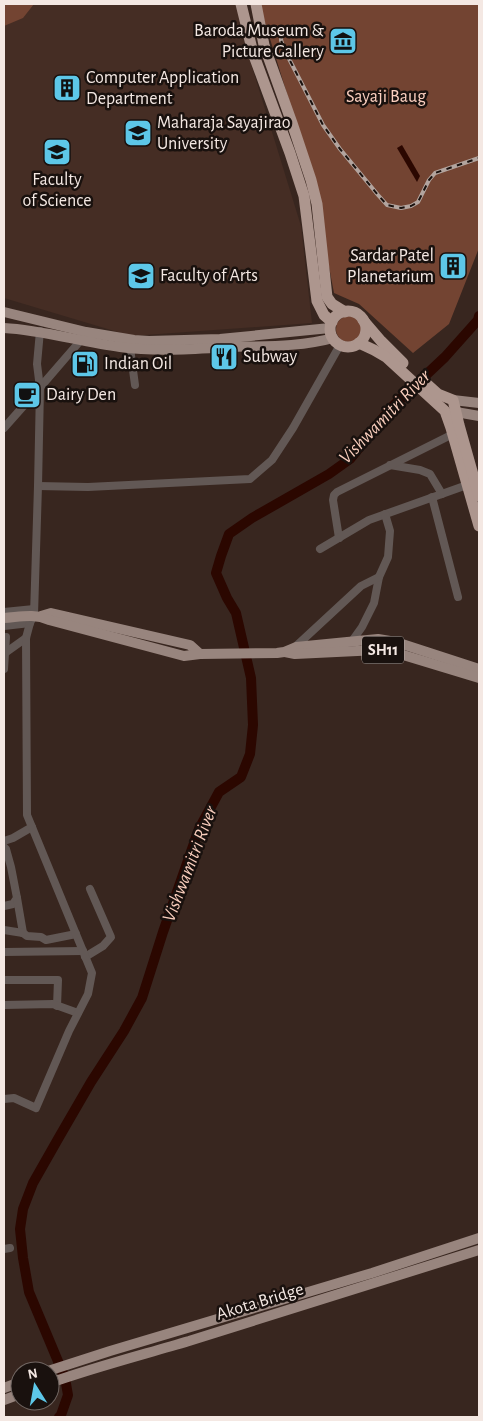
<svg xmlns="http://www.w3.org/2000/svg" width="483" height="1421" font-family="'Alegreya Sans',sans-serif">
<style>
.built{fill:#452d24}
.green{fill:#734432}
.water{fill:#2b0700}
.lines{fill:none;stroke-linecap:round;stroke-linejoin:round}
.river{stroke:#2b0700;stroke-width:10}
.minor{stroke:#625855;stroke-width:8}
.major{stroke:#98857e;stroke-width:10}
.highway{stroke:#ad968e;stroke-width:11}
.rail-casing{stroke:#b2a49e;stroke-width:4}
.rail{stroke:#19110e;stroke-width:2;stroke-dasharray:5.5;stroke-linecap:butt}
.labels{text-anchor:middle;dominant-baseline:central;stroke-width:5;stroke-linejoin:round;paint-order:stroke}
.shield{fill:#19110e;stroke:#b2a8a3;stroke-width:1}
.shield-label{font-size:16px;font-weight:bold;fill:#f4e8e3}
.poi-label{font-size:18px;fill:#f4e8e3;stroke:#19110e;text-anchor:start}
.park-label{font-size:18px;fill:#fcd0c0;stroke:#19110e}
.street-label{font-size:18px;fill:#f4e8e3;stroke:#19110e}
.water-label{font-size:19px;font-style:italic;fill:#f8cdbc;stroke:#19110e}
</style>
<rect width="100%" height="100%" fill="#38261f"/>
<polygon class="built" points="4,4 236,4 244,41 301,226 312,323 131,336 4,298"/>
<g class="green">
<polygon points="4,4 34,4 23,18 4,26"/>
<polygon points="261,4 479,4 479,248 449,324 413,353 359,304 334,293 323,235 321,204 263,16"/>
<circle cx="349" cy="329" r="13"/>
</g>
<polygon class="water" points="402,145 420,176 417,182 397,148"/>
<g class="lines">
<polyline class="river" points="59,1417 61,1415 68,1395 65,1378 29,1292 23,1258 20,1229 23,1209 33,1183 58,1139 91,1082 124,1031 142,998 163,932 199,829 219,792 241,777 250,754 253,725 251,678 236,613 227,598 216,573 221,556 229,534 252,518 329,474 350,459 392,407 445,357 478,320 479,316"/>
<g class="minor">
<polyline points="130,348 135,385"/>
<polyline points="4,428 43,384 81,340"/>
<polyline points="390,465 420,470 430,474 442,494"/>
<polyline points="38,486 88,487 250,479 272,460 293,428 340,345"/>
<polyline points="432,497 458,597"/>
<polyline points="339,538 333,500 334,495 337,492 453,434"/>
<polyline points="320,549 369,520 467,485"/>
<polyline points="4,612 34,609"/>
<polyline points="4,626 30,623"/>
<polyline points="352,641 362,627 374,603 379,577"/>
<polyline points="294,648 361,586 379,577 388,557 390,531 385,514"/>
<polyline points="5,653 26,638"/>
<polyline points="4,669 6,637"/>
<polyline points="4,841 13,838 32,827"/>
<polyline points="4,847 6,849 11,867 17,898 13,904 4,906"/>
<polyline points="17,898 23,933"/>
<polyline points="4,930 23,933 27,936 41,937 46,940 76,934"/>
<polyline points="4,952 83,951"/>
<polyline points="85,957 103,946 111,937 90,889"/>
<polyline points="4,980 58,980 57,1006"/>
<polyline points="4,1005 53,1004 78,1013"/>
<polyline points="4,1099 14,1098 36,1108 69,1031 88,994 92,973 27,815 26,638 30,623 34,615 38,486 40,388 37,364 40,331"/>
<polyline points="4,1249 10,1248"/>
</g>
<g class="major">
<polyline points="4,312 86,332 134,340 149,341 220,339 330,328"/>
<path d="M4,328C43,330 81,342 120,347C157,352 193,349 230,347C263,346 302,347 333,338"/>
<polyline points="453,400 479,403"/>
<polyline points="456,412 479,416"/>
<polyline points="41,616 51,613 190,645 200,654"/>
<path d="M4,618C20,617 34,613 49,620L184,656L200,654L277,653L284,652L296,647L378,639L396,642L479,669"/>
<polyline points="285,652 295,654 378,650 390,651 479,678"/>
<polyline points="48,1371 110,1351 372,1273 479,1238"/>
<path d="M50,1383C95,1367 142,1355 189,1341C286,1311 383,1281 479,1250"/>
<polyline points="4,1388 20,1382"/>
<polyline points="4,1400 20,1394"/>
</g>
<g class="highway">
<polyline points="241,4 253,53 290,153 304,196 317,301 324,315 332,322"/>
<polyline points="256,4 264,45 292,123 311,180 317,204 327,297 332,304 345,312"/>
<circle cx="348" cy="329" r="18"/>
<polyline points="363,320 381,341 403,363"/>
<polyline points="359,343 374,350 386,357 445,411 451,428 479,526"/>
<polyline points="428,385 438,394 453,400 459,425 479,496"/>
</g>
<defs>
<polyline id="rail" points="282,30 281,40 284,49 323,125 340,149 378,195 387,205 401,208 411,206 418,202 429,180 435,173 479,158"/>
</defs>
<use href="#rail" class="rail-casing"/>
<use href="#rail" class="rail"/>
</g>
<defs>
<symbol id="museum-square" viewBox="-11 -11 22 22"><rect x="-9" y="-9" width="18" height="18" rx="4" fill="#5dc7e8" stroke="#19110e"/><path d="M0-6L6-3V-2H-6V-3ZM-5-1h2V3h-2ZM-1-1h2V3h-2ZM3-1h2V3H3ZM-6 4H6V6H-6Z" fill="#111"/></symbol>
<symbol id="building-square" viewBox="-11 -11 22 22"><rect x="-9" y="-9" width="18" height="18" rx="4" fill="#5dc7e8" stroke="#19110e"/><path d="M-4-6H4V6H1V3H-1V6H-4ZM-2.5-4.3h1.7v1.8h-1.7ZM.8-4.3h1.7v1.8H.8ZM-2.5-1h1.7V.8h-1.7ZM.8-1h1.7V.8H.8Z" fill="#111"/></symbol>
<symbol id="university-square" viewBox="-11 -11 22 22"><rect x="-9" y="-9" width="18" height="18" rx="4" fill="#5dc7e8" stroke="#19110e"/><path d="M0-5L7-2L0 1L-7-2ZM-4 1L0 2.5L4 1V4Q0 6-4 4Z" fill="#111"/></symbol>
<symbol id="restaurant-square" viewBox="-11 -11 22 22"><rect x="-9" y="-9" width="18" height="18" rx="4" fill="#5dc7e8" stroke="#19110e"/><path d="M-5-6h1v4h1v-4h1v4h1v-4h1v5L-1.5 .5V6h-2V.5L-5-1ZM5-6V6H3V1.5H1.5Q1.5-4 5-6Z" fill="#111"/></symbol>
<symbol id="fuel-square" viewBox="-11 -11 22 22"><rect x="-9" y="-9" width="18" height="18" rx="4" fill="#5dc7e8" stroke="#19110e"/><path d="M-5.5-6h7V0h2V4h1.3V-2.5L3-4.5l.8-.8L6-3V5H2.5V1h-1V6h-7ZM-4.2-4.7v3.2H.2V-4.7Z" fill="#111"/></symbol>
<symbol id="cafe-square" viewBox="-11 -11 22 22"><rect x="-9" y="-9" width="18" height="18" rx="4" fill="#5dc7e8" stroke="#19110e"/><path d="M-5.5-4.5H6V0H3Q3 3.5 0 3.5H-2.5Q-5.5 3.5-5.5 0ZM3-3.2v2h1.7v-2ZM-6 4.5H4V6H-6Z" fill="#111"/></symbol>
</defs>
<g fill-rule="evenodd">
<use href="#museum-square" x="327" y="25" width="32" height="32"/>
<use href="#building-square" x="51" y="72" width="32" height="32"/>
<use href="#university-square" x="122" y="117" width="32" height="32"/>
<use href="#university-square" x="41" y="136" width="32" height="32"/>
<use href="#building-square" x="437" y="250" width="32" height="32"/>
<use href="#university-square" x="125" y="260" width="32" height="32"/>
<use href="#restaurant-square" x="208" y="341" width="32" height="32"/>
<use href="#fuel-square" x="69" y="348" width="32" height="32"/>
<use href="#cafe-square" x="11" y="379" width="32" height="32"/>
</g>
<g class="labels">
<rect class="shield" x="362" y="636.5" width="42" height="27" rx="4"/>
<g class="shield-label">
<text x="383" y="650">SH11</text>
</g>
<g class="poi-label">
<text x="324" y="31" text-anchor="end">Baroda Museum &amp;<tspan x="324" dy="21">Picture Gallery</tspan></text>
<text x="86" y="78">Computer Application<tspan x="86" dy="21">Department</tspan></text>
<text x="157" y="123">Maharaja Sayajirao<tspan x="157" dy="21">University</tspan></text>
<text x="57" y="180" text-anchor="middle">Faculty<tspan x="57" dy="21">of Science</tspan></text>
<text x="434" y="256" text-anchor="end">Sardar Patel<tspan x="434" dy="21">Planetarium</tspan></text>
<text x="160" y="276">Faculty of Arts</text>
<text x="243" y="357">Subway</text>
<text x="104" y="364">Indian Oil</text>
<text x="46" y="395">Dairy Den</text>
</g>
<g class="park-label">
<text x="386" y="97">Sayaji Baug</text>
</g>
<g class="street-label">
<text transform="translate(260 1302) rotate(-17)">Akota Bridge</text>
</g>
<g class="water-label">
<text transform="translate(385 417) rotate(-46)">Vishwamitri River</text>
<text transform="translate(190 864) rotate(-69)">Vishwamitri River</text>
</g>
</g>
<rect width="483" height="1421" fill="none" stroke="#f4e8e3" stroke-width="10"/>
<g transform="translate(35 1386) rotate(349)"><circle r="24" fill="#19110e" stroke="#716763"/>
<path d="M0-4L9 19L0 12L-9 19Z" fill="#5dc7e8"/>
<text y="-8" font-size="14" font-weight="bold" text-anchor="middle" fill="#f4e8e3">N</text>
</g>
</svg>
